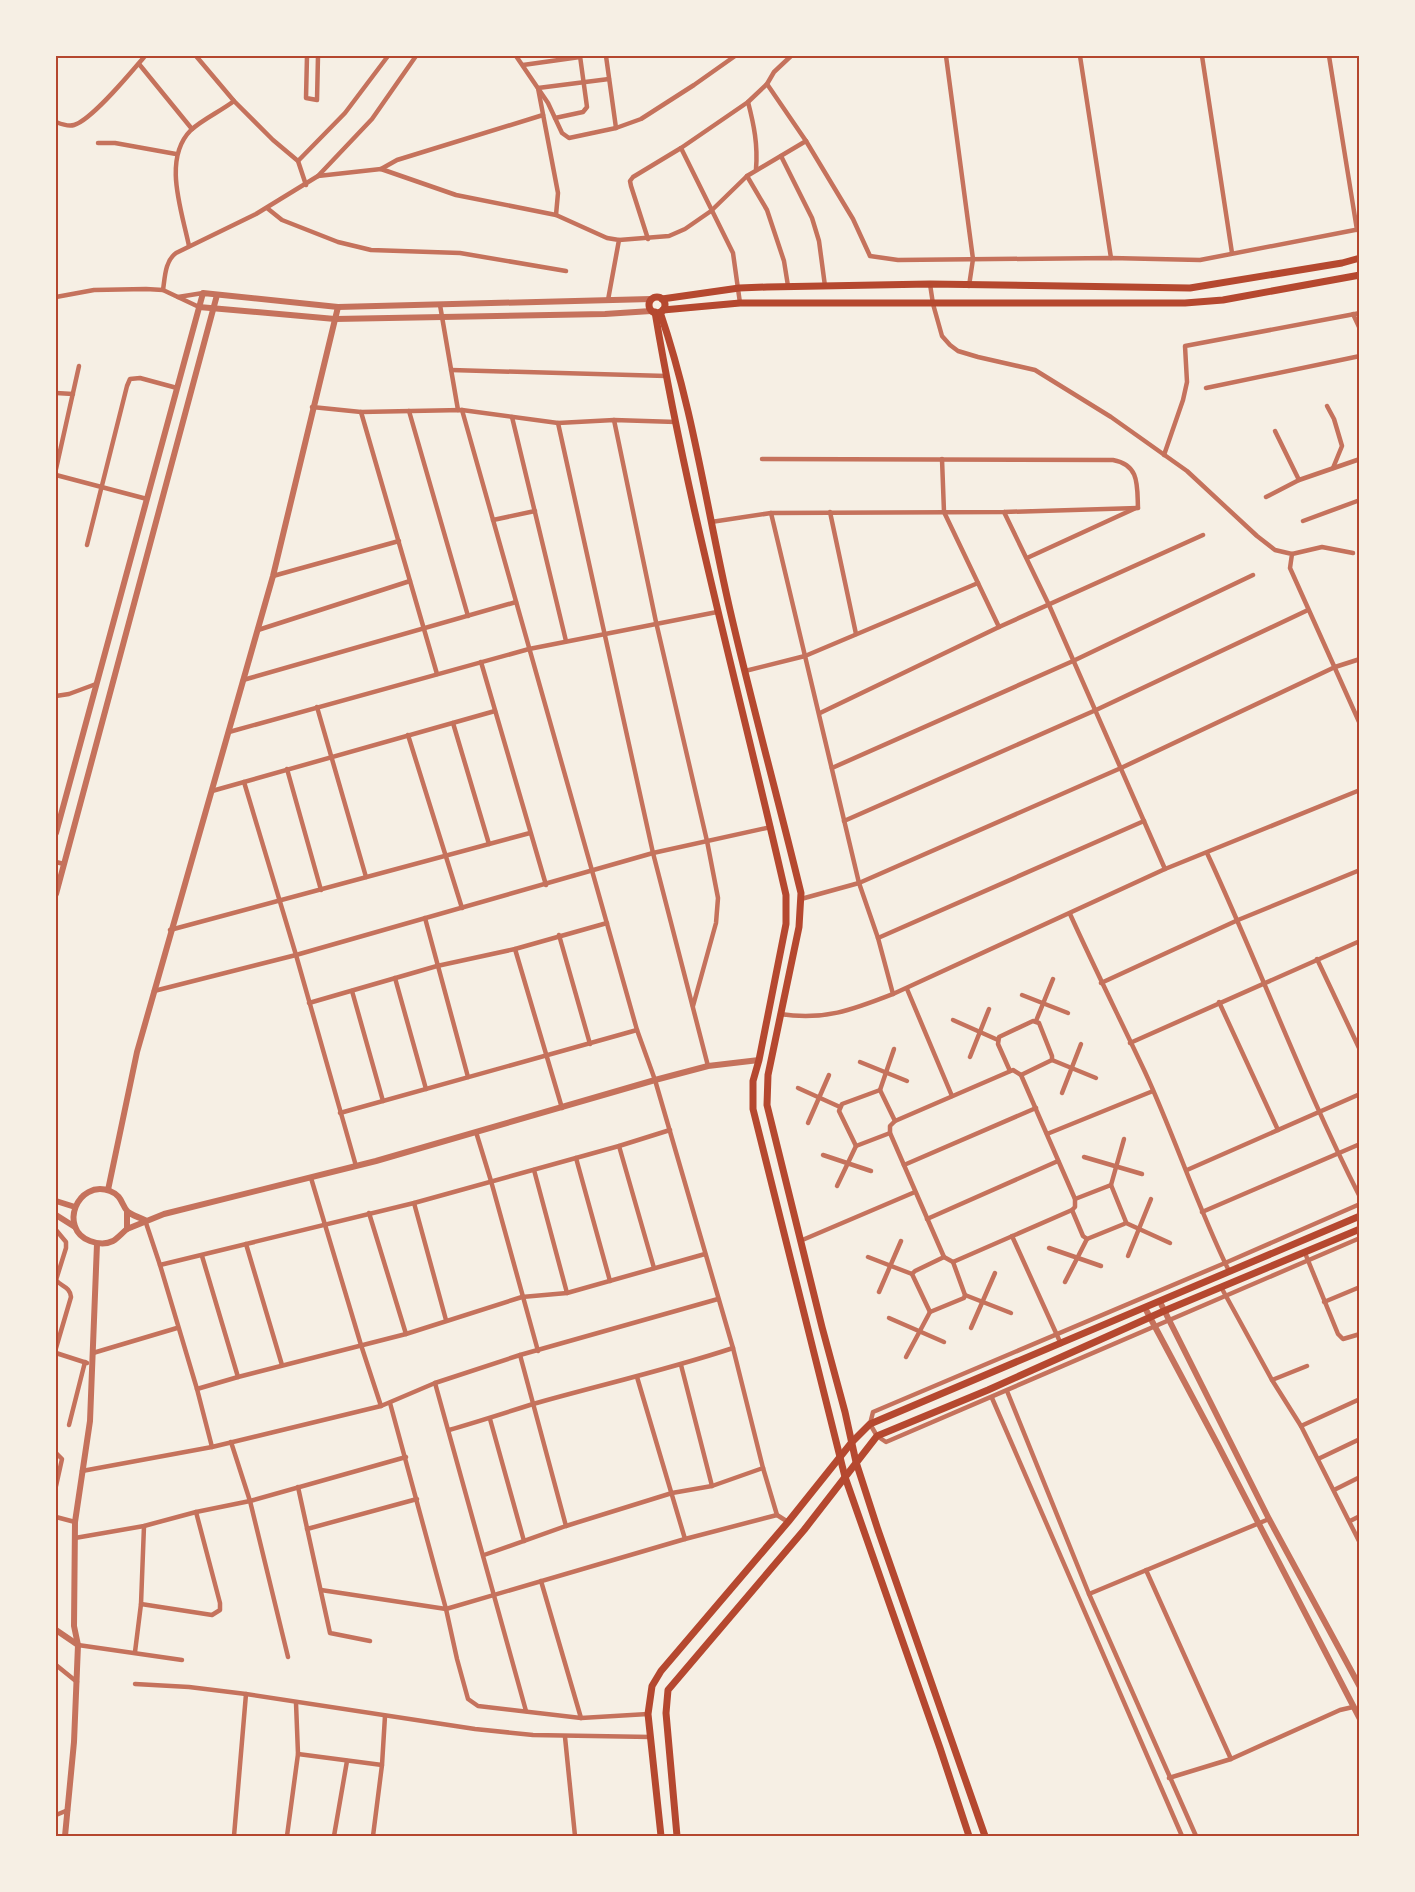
<svg xmlns="http://www.w3.org/2000/svg" width="1415" height="1892" font-family="Mulish,sans-serif">
<style>
.lines{fill:none;stroke-linecap:round;stroke-linejoin:round}
.minor{stroke:#c5725c;stroke-width:4.5}
.tertiary{stroke:#c5725c;stroke-width:6}
.secondary{stroke:#b5482f;stroke-width:7}
.neatline{fill:none;stroke:#b5482f;stroke-width:2}
</style>
<rect width="100%" height="100%" fill="#f6efe4"/>
<g class="lines">
<g class="minor">
<polyline points="196,56 234,101 273,140 298,161 306,185"/>
<polyline points="307,56 306,98 317,100 318,56"/>
<polyline points="516,56 548,103 562,133 569,138 616,128 641,119 694,85 735,56"/>
<polyline points="606,56 616,128"/>
<polyline points="946,56 973,259 969,286"/>
<polyline points="1080,56 1111,258"/>
<polyline points="1202,56 1232,253"/>
<polyline points="1329,56 1357,230"/>
<polyline points="139,64 192,129"/>
<polyline points="523,65 580,57"/>
<polyline points="767,84 806,141 853,219 870,256 898,260 1111,258 1200,260 1360,229"/>
<path d="M748,102C754,125 758,145 756,169"/>
<polyline points="555,118 583,112 587,107 580,56"/>
<path d="M56,122C61,124 68,127 74,125C92,120 132,71 145,56"/>
<polyline points="98,143 115,143 176,154"/>
<polyline points="681,148 733,253 740,303"/>
<polyline points="781,156 812,218 819,241 825,286"/>
<polyline points="298,161 345,113 388,56"/>
<polyline points="381,169 397,160 543,115"/>
<polyline points="318,176 372,119 416,56"/>
<polyline points="747,176 767,210 784,261 788,286"/>
<polyline points="267,208 282,220 338,242 371,250 460,253 566,271"/>
<polyline points="556,215 558,193 538,88 609,79"/>
<polyline points="648,239 631,186 630,181 633,177 681,148 748,102 767,84 774,72 791,56"/>
<polyline points="619,240 669,236 685,229 711,211 747,176 806,141"/>
<path d="M189,246C182,211 162,159 191,130C203,119 221,111 234,101"/>
<polyline points="930,284 933,304 942,336 950,345 958,351 978,357 1035,370 1056,383 1111,417 1187,471 1257,536 1275,550 1292,554 1290,568 1360,724"/>
<path d="M163,290C165,277 165,261 176,253L256,214L318,176L381,169L456,195L556,215L607,238L619,240L608,300"/>
<polyline points="56,297 94,290 146,289 163,290 199,307"/>
<polyline points="178,297 203,293"/>
<polyline points="440,305 458,410"/>
<polyline points="1353,314 1360,329"/>
<polyline points="451,370 666,376"/>
<polyline points="1206,388 1360,356"/>
<polyline points="56,393 73,394"/>
<polyline points="1327,406 1334,419 1342,446 1333,468"/>
<polyline points="312,407 361,412 462,410 558,423 614,420 676,422"/>
<polyline points="462,410 637,1030 655,1080 733,1348 763,1468 777,1515 788,1522"/>
<polyline points="409,411 468,616"/>
<polyline points="361,412 437,674"/>
<polyline points="512,417 566,641"/>
<polyline points="614,420 656,622 707,841 718,898 716,923 693,1006"/>
<polyline points="558,423 653,853 708,1066"/>
<polyline points="1275,431 1299,480"/>
<polyline points="1164,455 1183,400 1187,382 1185,346 1360,313"/>
<path d="M762,459L1113,460C1140,465 1137,486 1138,508"/>
<polyline points="942,459 944,512 999,627"/>
<polyline points="56,469 79,366"/>
<polyline points="56,475 147,499"/>
<polyline points="1266,497 1299,480 1360,459"/>
<polyline points="830,512 856,634"/>
<polyline points="1004,512 1049,605 1165,869"/>
<polyline points="771,513 859,883 878,938 893,994"/>
<polyline points="493,520 535,511"/>
<polyline points="1303,521 1360,500"/>
<polyline points="711,522 771,513 1004,512 1138,508"/>
<polyline points="87,545 127,386 130,379 140,378 177,388"/>
<polyline points="1292,554 1322,547 1353,553"/>
<polyline points="1027,558 1136,508"/>
<polyline points="273,576 399,541"/>
<polyline points="258,630 410,581"/>
<polyline points="481,662 546,885"/>
<polyline points="745,671 805,656 978,583"/>
<polyline points="243,680 516,602"/>
<polyline points="56,696 69,694 96,684"/>
<polyline points="317,707 366,877"/>
<polyline points="820,713 999,627 1203,535"/>
<polyline points="453,723 489,844"/>
<polyline points="229,732 529,649 717,612"/>
<polyline points="408,735 462,908"/>
<polyline points="832,768 1073,661 1253,575"/>
<polyline points="287,769 321,890"/>
<polyline points="244,782 296,955 356,1166"/>
<polyline points="212,791 495,711"/>
<polyline points="844,821 1096,710 1308,610"/>
<path d="M1207,853C1260,967 1303,1085 1360,1197"/>
<polyline points="56,862 64,864"/>
<polyline points="801,899 859,883 1121,768 1335,667 1360,659"/>
<path d="M1070,914C1094,967 1120,1019 1145,1072C1175,1137 1197,1206 1229,1271"/>
<polyline points="425,918 468,1077"/>
<polyline points="170,930 530,833"/>
<polyline points="559,935 590,1044"/>
<polyline points="878,938 1144,821"/>
<polyline points="515,949 562,1108"/>
<polyline points="1317,959 1360,1050"/>
<polyline points="395,978 426,1089"/>
<polyline points="1101,983 1238,920 1360,870"/>
<polyline points="907,989 952,1096"/>
<polyline points="154,991 296,955 653,853 771,827"/>
<polyline points="352,991 383,1101"/>
<polyline points="1022,995 1068,1013"/>
<polyline points="1219,1002 1278,1130"/>
<polyline points="309,1003 437,966 515,949 607,923"/>
<path d="M780,1014C824,1021 852,1010 893,994L1165,869L1360,790"/>
<polyline points="953,1020 998,1040"/>
<polyline points="1036,1021 1053,979"/>
<polyline points="1130,1043 1360,941"/>
<polyline points="970,1057 989,1009"/>
<polyline points="1052,1060 1096,1078"/>
<polyline points="860,1062 907,1081"/>
<polygon points="1013,1070 1021,1075 1075,1199 1075,1207 1072,1210 953,1262 944,1257 890,1133 890,1126 895,1121"/>
<polyline points="1010,1071 998,1044 999,1037 1033,1021 1039,1023 1052,1056 1052,1060 1021,1075"/>
<polyline points="798,1088 840,1107"/>
<polyline points="880,1090 894,1049"/>
<polyline points="1062,1093 1081,1044"/>
<polyline points="340,1113 637,1030"/>
<polyline points="808,1123 829,1075"/>
<polyline points="476,1132 491,1181 538,1351"/>
<polyline points="890,1133 856,1146 839,1111 842,1104 880,1090 895,1121"/>
<polyline points="1047,1134 1153,1091"/>
<polyline points="619,1146 654,1268"/>
<polyline points="823,1155 871,1171"/>
<polyline points="1084,1157 1142,1174"/>
<polyline points="576,1158 610,1281"/>
<polyline points="904,1165 1036,1108"/>
<polyline points="534,1170 567,1293"/>
<polyline points="1187,1170 1360,1094"/>
<polyline points="311,1178 361,1345 381,1406"/>
<polyline points="1111,1185 1124,1139"/>
<polyline points="837,1186 856,1146"/>
<polyline points="414,1203 446,1320"/>
<polyline points="1360,1204 1225,1263 873,1412 870,1424 877,1436 886,1442 1360,1238"/>
<polyline points="1072,1210 1083,1236 1087,1239 1124,1224 1126,1222 1111,1185 1075,1199"/>
<polyline points="1202,1212 1360,1144"/>
<polyline points="369,1213 406,1334"/>
<polyline points="927,1219 1058,1161"/>
<polyline points="145,1220 160,1265 197,1389 212,1447"/>
<polyline points="1126,1223 1170,1243"/>
<path d="M56,1230L66,1242V1248L56,1280C61,1287 70,1286 71,1297L56,1348"/>
<polyline points="1012,1236 1061,1344"/>
<polyline points="800,1241 915,1192"/>
<polyline points="246,1244 282,1365"/>
<polyline points="1049,1248 1101,1266"/>
<polyline points="1305,1253 1338,1334 1343,1339 1360,1334"/>
<polyline points="202,1256 238,1377"/>
<polyline points="1128,1256 1151,1199"/>
<polyline points="868,1257 912,1274"/>
<polyline points="944,1257 915,1271 912,1274 930,1312 964,1298 965,1295 953,1262"/>
<polyline points="160,1265 414,1203 619,1146 670,1130"/>
<polyline points="1065,1282 1087,1239"/>
<polyline points="1221,1287 1272,1380 1301,1426 1360,1543"/>
<polyline points="879,1292 901,1241"/>
<polyline points="965,1295 1011,1313"/>
<polyline points="1324,1302 1360,1287"/>
<polyline points="889,1318 944,1342"/>
<polyline points="971,1328 995,1273"/>
<polyline points="56,1353 87,1363"/>
<polyline points="93,1353 177,1328"/>
<polyline points="520,1355 566,1526"/>
<polyline points="906,1357 930,1312"/>
<polyline points="681,1365 712,1486"/>
<polyline points="637,1377 685,1539"/>
<polyline points="1272,1380 1307,1366"/>
<polyline points="435,1383 526,1711"/>
<polyline points="197,1389 238,1377 406,1334 522,1297 567,1293 705,1254"/>
<polyline points="1007,1391 1089,1594 1196,1836"/>
<polyline points="992,1398 1182,1836"/>
<polyline points="390,1403 446,1609 457,1659 468,1699 478,1706 581,1718 648,1714"/>
<polyline points="490,1419 524,1541"/>
<polyline points="69,1425 85,1362"/>
<polyline points="1301,1426 1360,1399"/>
<path d="M449,1430C477,1422 505,1413 533,1404C600,1385 667,1370 733,1348"/>
<polyline points="231,1442 250,1501 288,1657"/>
<polyline points="56,1453 62,1459 56,1486"/>
<polyline points="1318,1459 1360,1439"/>
<polyline points="82,1471 212,1447 381,1406 435,1383 520,1355 718,1299"/>
<polyline points="298,1487 330,1633 370,1641"/>
<polyline points="1334,1490 1360,1477"/>
<polyline points="56,1517 75,1522"/>
<polyline points="1350,1521 1360,1516"/>
<polyline points="307,1529 417,1499"/>
<polyline points="75,1538 144,1526 196,1512 250,1501 406,1457"/>
<polyline points="484,1555 566,1526 672,1493 712,1486 763,1468"/>
<polyline points="1146,1570 1231,1759"/>
<polyline points="541,1581 581,1718"/>
<polyline points="321,1590 446,1609 685,1539 777,1515"/>
<polyline points="1089,1594 1269,1519"/>
<polyline points="141,1604 212,1615 220,1610 220,1603 196,1512"/>
<polyline points="78,1645 182,1660"/>
<polyline points="135,1652 141,1604 144,1526"/>
<polyline points="56,1665 77,1682"/>
<polyline points="135,1684 189,1687 246,1694 475,1729 533,1735 651,1737"/>
<polyline points="565,1737 575,1836"/>
<polyline points="298,1754 382,1765"/>
<polyline points="1169,1778 1231,1759 1340,1710 1353,1707"/>
<polyline points="56,1815 68,1810"/>
<polyline points="234,1836 246,1694"/>
<polyline points="287,1836 298,1754 296,1703"/>
<polyline points="334,1836 347,1761"/>
<polyline points="373,1836 382,1765 385,1716"/>
</g>
<g class="tertiary">
<polyline points="199,307 335,319 605,314 651,311"/>
<polyline points="56,833 203,293 338,307 651,299"/>
<polyline points="56,894 217,295"/>
<polyline points="108,1190 137,1052 273,576 338,307"/>
<polyline points="56,1201 75,1207"/>
<path d="M127,1211V1229C122,1233 118,1238 113,1241C105,1245 98,1244 90,1241C58,1229 77,1179 110,1191C123,1196 121,1205 128,1212C132,1215 140,1218 145,1220"/>
<polyline points="56,1215 75,1227"/>
<polyline points="127,1229 164,1214 376,1161 655,1080 708,1066 759,1060"/>
<polyline points="1160,1302 1269,1519 1360,1687"/>
<polyline points="1145,1308 1218,1445 1360,1719"/>
<polyline points="56,1630 78,1645 74,1742 65,1836"/>
<polyline points="78,1645 74,1626 75,1522 90,1421 97,1244"/>
</g>
<g class="secondary">
<circle cx="657" cy="305" r="8"/>
<polyline points="662,299 739,288 767,287 930,284 1190,288 1342,263 1360,258"/>
<polyline points="663,310 740,303 1185,303 1223,300 1360,275"/>
<path d="M655,312C688,509 742,701 786,895V924L759,1060L753,1081V1109L845,1477L940,1748L969,1836"/>
<path d="M660,312C693,408 707,511 730,610C752,705 778,798 801,893L799,927L768,1075L767,1105L822,1327L845,1412L856,1462L878,1530L985,1836"/>
<polyline points="661,1836 648,1714 652,1686 661,1671 788,1522 852,1442 870,1424 1360,1216"/>
<polyline points="677,1836 666,1713 668,1690 804,1530 877,1436 988,1390 1164,1311 1360,1229"/>
</g>
</g>
<rect width="1415" height="1892" fill="none" stroke="#f6efe4" stroke-width="114"/>
<rect x="57" y="57" width="1301" height="1778" class="neatline"/>
</svg>
